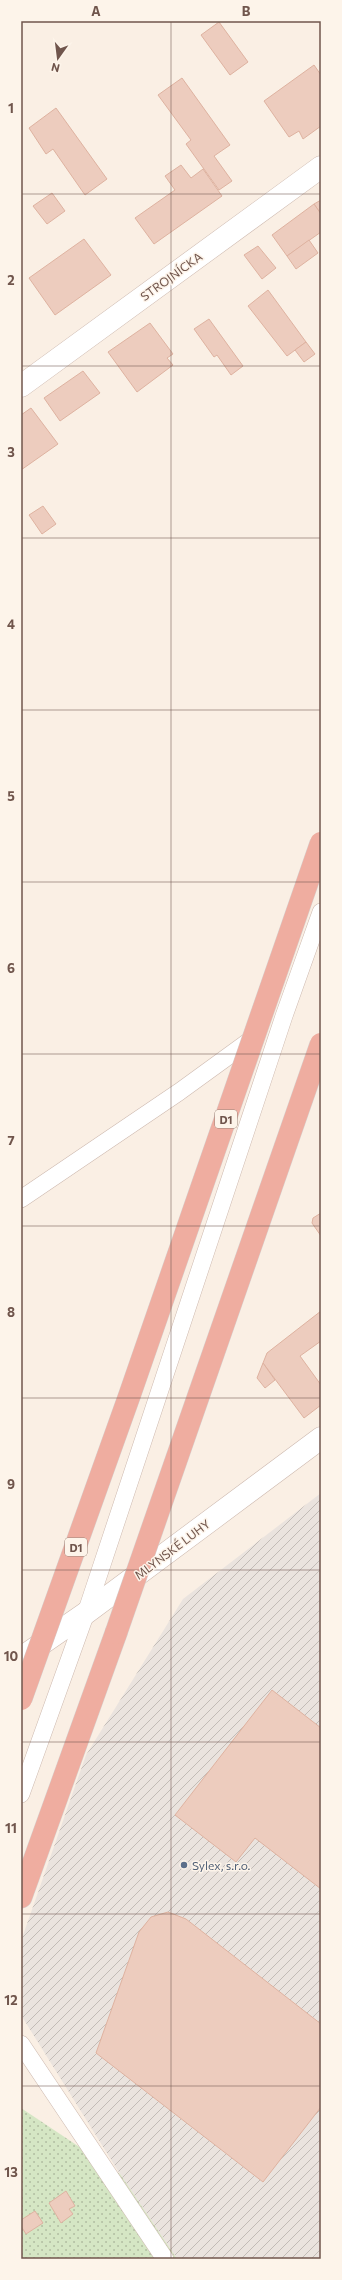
<svg xmlns="http://www.w3.org/2000/svg" width="342" height="2280" font-family="Commissioner,sans-serif">
<style>
.industrial{fill:url(#industrial-furrows)}
.garden{fill:url(#garden-dots)}
.building{fill:#edccbe;stroke:#deb2a0}
.lines{fill:none;stroke-linecap:round;stroke-linejoin:round}
.service-casing{stroke:#cdb9af;stroke-width:18}
.minor-casing{stroke:#cdb9af;stroke-width:23}
.motorway-casing{stroke:#d7cfcd;stroke-width:23}
.service{stroke:#fff;stroke-width:17}
.minor{stroke:#fff;stroke-width:22}
.motorway{stroke:#efada0;stroke-width:22}
.motorway-bridge-casing{stroke:#d7cfcd;stroke-width:23;stroke-linecap:butt}
.motorway-bridge{stroke:#efada0;stroke-width:22}
.grid{fill:none;stroke:#70554c;stroke-width:1;stroke-opacity:0.55}
.service-dot{fill:#5c6f8a;stroke:#fdf4ea;stroke-width:1.5}
.labels{text-anchor:middle;dominant-baseline:central;stroke-width:3;stroke-linejoin:round;paint-order:stroke}
.shield{fill:#fdf4ea;stroke:#9a857b;stroke-width:1}
.shield-label{font-size:11px;font-weight:bold;fill:#70554c}
.street-label{font-size:12px;fill:#70554c;stroke:#fdf4ea}
.service-label{font-size:12px;fill:#4e5e75;stroke:#fdf4ea;text-anchor:start}
.neatline{fill:none;stroke:#70554c;stroke-width:1.5}
.grid-label{font-size:13px;text-anchor:middle;font-weight:bold;fill:#70554c}
</style>
<defs>
<pattern id="industrial-furrows" width="10" height="10" patternUnits="userSpaceOnUse"><rect width="10" height="10" fill="#eae3de"/><path d="M-1 1l2-2M0 10L10 0M9 11l2-2" fill="none" stroke="#c2bbb6"/></pattern>
<pattern id="garden-dots" width="8" height="8" patternUnits="userSpaceOnUse"><rect width="8" height="8" fill="#d5e6c4"/><path d="M2 2h.1M6 6h.1" fill="none" stroke="#b1bda1" stroke-width="1.8" stroke-linecap="round"/></pattern>
</defs>
<rect width="100%" height="100%" fill="#faefe4"/>
<polygon class="industrial" points="321,1493 321,2259 177,2259 120,2174 21,2015 21,1941 86,1755 183,1599"/>
<polygon class="garden" points="21,2108 120,2174 177,2259 21,2259"/>
<g class="building">
<polygon points="219,22 248,62 230,75 201,35"/>
<polygon points="314,65 321,75 321,126 303,139 299,131 289,137 264,101"/>
<polygon points="182,78 230,145 214,156 232,181 219,190 186,144 191,140 158,95"/>
<polygon points="56,108 107,179 85,195 53,149 46,154 29,128"/>
<polygon points="181,165 191,178 203,169 222,196 154,244 135,218 175,190 165,176"/>
<polygon points="52,193 65,211 47,224 33,206"/>
<polygon points="321,200 321,214 314,204"/>
<polygon points="314,204 321,214 321,232 287,256 272,235"/>
<polygon points="84,239 111,275 55,315 29,278"/>
<polygon points="309,240 318,253 296,269 287,256"/>
<polygon points="258,246 276,268 262,279 244,255"/>
<polygon points="268,290 306,342 287,356 248,306"/>
<polygon points="209,319 243,366 231,375 217,355 214,357 194,329"/>
<polygon points="150,323 173,354 167,358 173,365 137,392 108,352"/>
<polygon points="306,342 315,354 304,362 295,350"/>
<polygon points="83,371 100,393 60,421 44,398"/>
<polygon points="31,408 58,444 21,470 21,415"/>
<polygon points="43,506 56,524 42,534 29,515"/>
<polygon points="321,1213 321,1236 312,1223 313,1218"/>
<polygon points="321,1311 321,1341 300,1356 321,1385 321,1405 304,1418 263,1363 267,1353"/>
<polygon points="263,1363 275,1380 265,1388 257,1378"/>
<polygon points="272,1690 321,1728 321,1889 255,1838 236,1862 175,1815"/>
<polygon points="168,1912 186,1919 321,2024 321,2107 263,2182 96,2053 139,1932 151,1917"/>
<polygon points="66,2191 75,2206 69,2209 73,2214 61,2223 49,2203"/>
<polygon points="35,2211 43,2223 26,2234 21,2226 21,2220"/>
</g>
<g class="lines">
<defs>
<g id="service">
<polyline points="21,1199 179,1092 256,1036"/>
<polyline points="21,1794 86,1613 284,1016 321,912"/>
<polyline points="21,2044 165,2259"/>
</g>
<g id="minor">
<polyline points="21,386 321,167"/>
<polyline points="21,1658 86,1613 321,1438"/>
</g>
<polyline id="motorway" points="21,1897 116,1633"/>
</defs>
<use href="#service" class="service-casing"/>
<use href="#minor" class="minor-casing"/>
<use href="#motorway" class="motorway-casing"/>
<use href="#service" class="service"/>
<use href="#minor" class="minor"/>
<use href="#motorway" class="motorway"/>
<defs>
<g id="motorway-bridge">
<polyline points="116,1633 321,1044"/>
<polyline points="21,1699 130,1394 321,843"/>
</g>
</defs>
<use href="#motorway-bridge" class="motorway-bridge-casing"/>
<use href="#motorway-bridge" class="motorway-bridge"/>
</g>
<path class="grid" d="M171,21V2259M21,194H321M21,366H321M21,538H321M21,710H321M21,882H321M21,1054H321M21,1226H321M21,1398H321M21,1570H321M21,1742H321M21,1914H321M21,2086H321"/>
<circle class="service-dot" cx="184" cy="1865" r="4"/>
<g class="labels">
<g class="shield">
<rect x="215" y="1110" width="22" height="18" rx="3"/>
<rect x="65" y="1538" width="22" height="18" rx="3"/>
</g>
<g class="shield-label">
<text x="226" y="1119">D1</text>
<text x="76" y="1547">D1</text>
</g>
<g class="street-label">
<text transform="translate(171 276) rotate(-36)">STROJNÍCKA</text>
<text transform="translate(172 1549) rotate(-37)">MLYNSKÉ LUHY</text>
</g>
<g class="service-label">
<text x="192" y="1865">Sylex, s.r.o.</text>
</g>
</g>
<rect width="342" height="2280" fill="none" stroke="#fdf4ea" stroke-width="44"/>
<g transform="translate(58 58) rotate(194)" stroke="#fdf4ea" stroke-width="3" paint-order="stroke">
<path d="M0-3L7 15L0 10L-7 15Z" fill="#70554c"/>
<text y="-6" font-size="11" font-weight="bold" text-anchor="middle" fill="#70554c">N</text>
</g>
<rect x="22" y="22" width="298" height="2236" class="neatline"/>
<g class="grid-label">
<text x="96" y="16">A</text>
<text x="246" y="16">B</text>
<text x="11" y="113">1</text>
<text x="11" y="285">2</text>
<text x="11" y="457">3</text>
<text x="11" y="629">4</text>
<text x="11" y="801">5</text>
<text x="11" y="973">6</text>
<text x="11" y="1145">7</text>
<text x="11" y="1317">8</text>
<text x="11" y="1489">9</text>
<text x="11" y="1661">10</text>
<text x="11" y="1833">11</text>
<text x="11" y="2005">12</text>
<text x="11" y="2177">13</text>
</g>
</svg>
